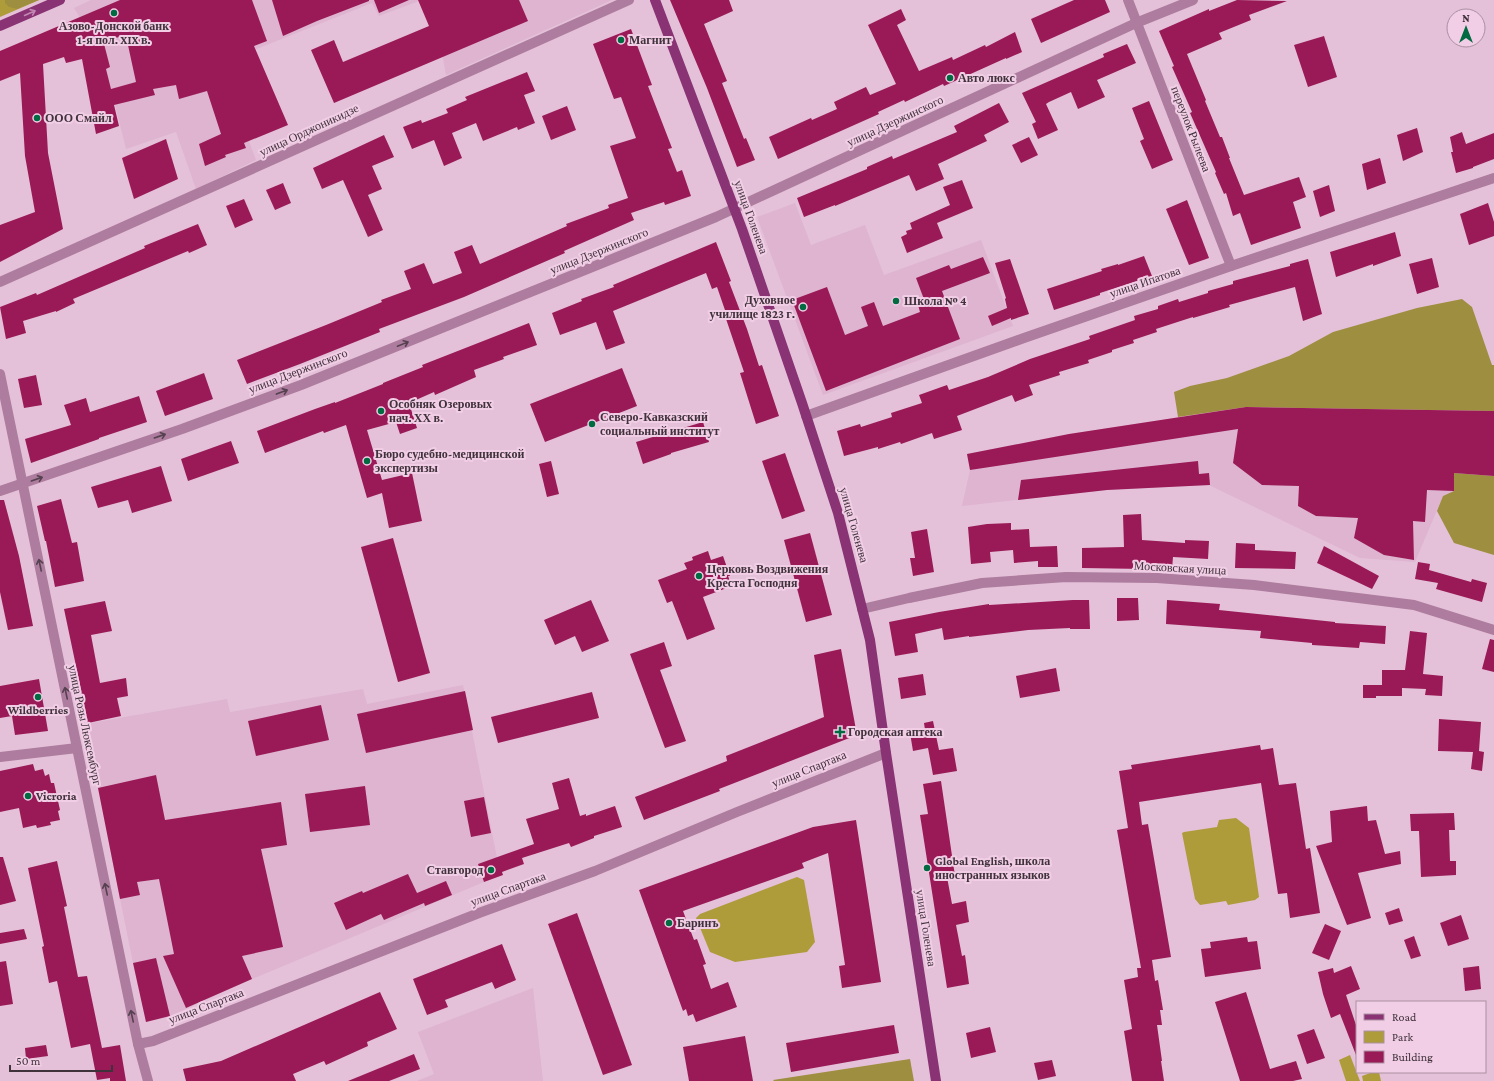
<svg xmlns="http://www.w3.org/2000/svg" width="1494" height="1081" font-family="'Crimson Pro',serif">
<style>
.built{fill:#deb4d0}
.green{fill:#ae9c3b}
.forest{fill:#9e8e40}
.building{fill:#9a1a57;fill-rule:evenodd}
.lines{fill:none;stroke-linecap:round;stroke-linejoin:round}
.minor{stroke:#ad7c9e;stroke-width:10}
.major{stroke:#893274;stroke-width:10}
.oneway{stroke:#c388b3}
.oneway2{stroke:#55414f}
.poi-dot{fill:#006a41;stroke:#f2cee6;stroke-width:1.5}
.labels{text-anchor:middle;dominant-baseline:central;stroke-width:4;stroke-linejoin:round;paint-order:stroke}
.poi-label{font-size:12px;font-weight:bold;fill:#3f323b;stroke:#f2cee6;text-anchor:start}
.street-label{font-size:12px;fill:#3f323b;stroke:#f2cee6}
</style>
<rect width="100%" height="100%" fill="#e4c1d9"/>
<g class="built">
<polygon points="91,0 612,0 446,75 443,58 419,1 379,16 372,3 234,58 224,74 256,160 196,189 176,132 126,149 106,69 110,67 74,8"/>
<polygon points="795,203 811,245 865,225 884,275 981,240 1013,326 823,395 757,217"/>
<polygon points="1246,407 1494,411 1494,476 1443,496 1415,562 1360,558 1209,485 1107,490 962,506 970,470 967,454 1069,434"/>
<polygon points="463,685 497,858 478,864 484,882 252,979 170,1016 146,1022 133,963 85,724 227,699 230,712 363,689 367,704"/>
<polygon points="533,988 543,1081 417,1081 434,1074 418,1032"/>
</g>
<g class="green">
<polygon points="0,0 39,0 0,17"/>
<polygon points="1236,818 1249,828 1259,897 1255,900 1228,905 1226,901 1200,905 1195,899 1182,833 1184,832 1217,827 1219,820"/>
<polygon points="797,877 804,880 815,942 807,952 735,962 710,952 696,918 700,914"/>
<polygon points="1350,1055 1360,1081 1346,1081 1339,1060"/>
<polygon points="1373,1072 1379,1072 1381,1081 1363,1081 1362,1076"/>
</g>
<g class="forest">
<polygon points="5,0 39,0 17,9 9,7 5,3"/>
<polygon points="1462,299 1472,307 1492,365 1494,365 1494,411 1246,407 1178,417 1174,392 1190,386 1227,378 1289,356 1333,332 1417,308"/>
<polygon points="1454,473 1494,476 1494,555 1454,543 1437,511 1443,496 1454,491"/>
<polygon points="910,1059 914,1081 774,1081 773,1080"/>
</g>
<g class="building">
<path d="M120,0H252L267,41L254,46L288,125L244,143L246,148L225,155L226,157L205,166L199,144L221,134L207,91L179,99L176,85L153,89L155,95L114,105L119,126L96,134L82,59L66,63L64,57L43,64L48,153L63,229L0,262V225L35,212L25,156L20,73L0,81V51ZM126,36L136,82L111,89L106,69L110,67L103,40Z"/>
<polygon points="272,0 369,0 369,1 317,21 283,36"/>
<polygon points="374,0 409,0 379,13"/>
<polygon points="418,0 519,0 528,21 334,103 311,50 334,40 343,62 429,26"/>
<polygon points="670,0 729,0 733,11 704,24 727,81 722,83 744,139 746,138 755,160 737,167 707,88"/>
<polygon points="1074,0 1105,0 1110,12 1041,43 1031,19"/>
<polygon points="1237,0 1287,1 1249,15 1251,20 1219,33 1222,39 1187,54 1206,100 1205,101 1220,137 1222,137 1230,158 1229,158 1244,195 1299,177 1306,197 1293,202 1301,228 1251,245 1240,213 1233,216 1226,193 1224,194 1215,173 1216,172 1190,113 1192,112 1172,67 1174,66 1159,31 1209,9 1209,11"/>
<polygon points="901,9 906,20 897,25 919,71 952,57 953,60 985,45 986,47 1015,32 1022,52 1006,59 1006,58 944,86 943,84 905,102 904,100 878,112 879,114 778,159 769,137 811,118 812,120 837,109 834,102 866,87 870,95 896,84 868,25"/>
<polygon points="631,29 652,85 648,86 672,148 668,149 677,172 682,170 691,196 665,205 664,202 631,213 634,220 564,251 565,253 464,297 379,329 380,332 300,364 247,384 237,360 326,325 382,302 381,300 411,289 404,271 424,263 433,284 462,273 454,252 472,245 480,264 567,226 566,224 609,208 608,205 628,198 610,146 636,138 621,97 614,99 593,44"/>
<polygon points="1324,36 1337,77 1308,87 1294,45"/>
<polygon points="1127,44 1136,63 1097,80 1105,97 1078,109 1071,92 1049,102 1046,104 1058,130 1038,139 1032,124 1036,122 1022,93 1104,57 1103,54"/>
<polygon points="527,72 535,91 524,95 535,123 518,130 517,127 483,141 476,123 452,133 462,158 444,166 434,140 412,149 403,127 421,120 422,123 448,113 446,109 467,100 465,97"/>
<polygon points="1149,101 1173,160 1152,169 1140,141 1144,139 1132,108"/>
<polygon points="999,103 1009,122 984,135 987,141 938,164 944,179 916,191 909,175 835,206 835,205 804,217 797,198 867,169 867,167 892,156 893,159 957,132 954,126"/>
<polygon points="567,106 576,130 551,140 542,116"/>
<polygon points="1417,128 1423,152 1403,161 1397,135"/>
<polygon points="1462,132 1466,144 1494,133 1494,159 1473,167 1473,168 1456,173 1451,152 1453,152 1450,137"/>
<polygon points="384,135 394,157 372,166 382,189 368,195 383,230 368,237 343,180 322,189 313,168"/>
<polygon points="1029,137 1038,155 1021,163 1012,145"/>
<polygon points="166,139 178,179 134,199 122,158"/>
<polygon points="1380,158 1386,183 1367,190 1362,164"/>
<polygon points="962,180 973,208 937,223 943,238 907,253 901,237 907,234 906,231 912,229 910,223 950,205 943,187"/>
<polygon points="283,183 291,203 275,210 266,190"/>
<polygon points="1329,185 1335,211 1320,217 1313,191"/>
<polygon points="244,199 253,220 235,228 226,206"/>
<polygon points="1187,200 1209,258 1189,265 1166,209"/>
<polygon points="1488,203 1494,222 1494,236 1469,245 1460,214"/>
<polygon points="198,224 207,245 189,253 188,251 73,299 75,303 56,312 56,311 23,321 26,333 6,339 0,307 36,293 37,295 145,248 144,246"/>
<polygon points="1395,232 1401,256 1373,266 1373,264 1336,277 1330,252"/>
<polygon points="716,242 731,281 729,282 747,329 759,366 762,365 779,416 756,424 740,373 744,372 724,313 726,313 717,287 712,289 706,273 613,311 625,343 606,350 596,322 560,335 552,313 582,301 581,299 614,287 613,285"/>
<polygon points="1144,256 1152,276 1100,293 1100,295 1054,310 1047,289 1102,271 1101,269 1118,264 1118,265"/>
<polygon points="983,257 990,273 942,291 960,339 826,391 792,300 827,287 845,335 868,326 861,307 874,302 883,326 920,312 918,305 925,302 916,278 949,265 951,269"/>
<polygon points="1432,258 1439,287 1417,294 1409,264"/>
<polygon points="1010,259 1029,314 1011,320 1011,318 992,326 988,316 1007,308 1005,299 1006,298 995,263"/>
<polygon points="1308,259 1322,314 1303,321 1295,287 1229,305 1230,307 1193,318 1193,317 1156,329 1157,332 1133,340 1134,343 1112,350 1112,352 1088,360 1089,363 1059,372 1060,375 1029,385 1033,395 1015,402 1012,395 957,416 962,430 934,439 932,433 901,444 900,442 878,449 878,447 844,456 837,431 860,424 861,427 892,417 891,413 922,403 919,395 947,385 949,390 988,377 1030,359 1090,339 1089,336 1135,320 1134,316 1158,309 1158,306 1178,299 1179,302 1208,293 1208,291 1233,284 1233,281 1290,266 1290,264"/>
<polygon points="529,323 537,345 503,357 504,359 474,370 476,377 435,395 434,392 409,403 417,428 400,434 396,422 367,430 382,480 412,473 422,521 389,528 382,493 367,498 346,425 324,433 323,431 265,453 257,431 315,409 335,402 335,403 383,384 383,383 423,367 422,365"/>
<polygon points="622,368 637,406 545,442 530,404"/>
<polygon points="204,373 213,399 165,416 156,391"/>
<polygon points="36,375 42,405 24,408 18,379"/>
<polygon points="139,396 147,422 99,438 99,439 31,463 25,439 71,425 64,405 86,398 90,412"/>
<polygon points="1246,407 1494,411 1494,476 1454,473 1454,491 1427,490 1425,522 1413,521 1414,560 1384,555 1354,538 1358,518 1316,516 1298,506 1299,486 1262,485 1233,463 1238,429 970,470 967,454 1069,434"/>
<polygon points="703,422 709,442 671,453 671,454 643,464 636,442"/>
<polygon points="231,441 239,463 188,481 181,459"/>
<polygon points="785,453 805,511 782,519 762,461"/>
<polygon points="551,461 559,494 547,497 539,464"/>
<polygon points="1198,461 1199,474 1209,473 1210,485 1107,490 1018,500 1021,480"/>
<polygon points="161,466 172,501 132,513 128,500 98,508 91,487"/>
<polygon points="61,499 72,543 77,542 84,581 55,587 46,541 45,541 37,506"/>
<polygon points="0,500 4,500 19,556 33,626 8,630 0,592"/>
<polygon points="1141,514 1142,540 1185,543 1185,540 1209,541 1208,559 1173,557 1172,569 1144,567 1144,569 1082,568 1082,548 1124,547 1123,515"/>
<polygon points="1011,523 1011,530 1029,529 1030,547 1057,546 1058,567 1038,567 1038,561 1014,563 1013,550 990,552 991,562 971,564 968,527 987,524"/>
<polygon points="927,529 934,572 913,576 910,558 915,558 911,532"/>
<polygon points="810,533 832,615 806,622 784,540"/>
<polygon points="393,538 430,673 398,682 361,547"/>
<polygon points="1236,543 1255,544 1255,550 1296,552 1295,569 1235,568"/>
<polygon points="1324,546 1379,576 1372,589 1317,563"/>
<polygon points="708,551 711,560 723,556 730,576 728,576 732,586 703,597 715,629 687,640 672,601 667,603 658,580 687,569 684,563 693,560 692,557"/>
<polygon points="1418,562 1430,564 1429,570 1471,582 1472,579 1487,583 1482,602 1436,589 1438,583 1415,579"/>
<polygon points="1117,598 1138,598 1139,620 1117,621"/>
<polygon points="591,600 609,641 582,652 575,636 555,645 544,620"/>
<polygon points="1073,600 1089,600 1090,629 1070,629 1070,628 1028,630 969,637 969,636 944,640 942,628 915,634 918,652 895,656 889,622 939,612 989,604 989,605"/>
<polygon points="1167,600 1220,604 1219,610 1335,622 1335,623 1386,626 1385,644 1360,642 1359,648 1312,645 1312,643 1260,638 1261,631 1166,624"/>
<polygon points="105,601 112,631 91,635 100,683 126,678 128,696 117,698 121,716 88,723 64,609"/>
<polygon points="1410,631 1427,633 1423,674 1443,676 1442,696 1425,695 1426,689 1402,688 1402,696 1376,696 1376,698 1363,698 1363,685 1382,685 1382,670 1405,670"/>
<polygon points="1490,639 1494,640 1494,672 1482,669"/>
<polygon points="664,642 672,666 660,670 686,741 665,748 630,654"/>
<polygon points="841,649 857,735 719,789 720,791 644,820 635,797 727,761 726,756 824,717 814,655"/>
<polygon points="1056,668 1060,691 1020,698 1016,676"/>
<polygon points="923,674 926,695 901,699 898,678"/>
<polygon points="39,679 48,731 15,735 12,716 0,718 0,686"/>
<polygon points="465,691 473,730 366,753 357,714"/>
<polygon points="592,692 599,718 498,743 491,717"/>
<polygon points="321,705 329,740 256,756 248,721"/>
<polygon points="1439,719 1481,722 1479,751 1484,752 1482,771 1471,769 1473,752 1438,751"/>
<polygon points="933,721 939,750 953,748 957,771 933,775 928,748 913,751 910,733 925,730 924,723"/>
<polygon points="1260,745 1261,750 1273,748 1279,785 1296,783 1306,849 1310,848 1320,913 1290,918 1287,893 1278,894 1261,783 1139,802 1142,825 1148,824 1171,957 1152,960 1155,981 1158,980 1163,1010 1160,1010 1162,1025 1157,1025 1162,1061 1161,1061 1164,1081 1132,1081 1124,1031 1132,1029 1124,980 1138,977 1137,968 1141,968 1117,830 1128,828 1119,771 1132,769 1131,765"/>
<polygon points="33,764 35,771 43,769 45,776 49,774 51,783 54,783 60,810 58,811 60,820 50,822 51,825 37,828 36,825 23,828 19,808 0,812 0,771"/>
<polygon points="156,775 165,820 281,802 287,845 261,849 283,947 242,956 252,979 186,1008 163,956 174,954 159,879 137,882 140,895 120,899 98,788"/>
<polygon points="569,778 580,816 586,814 586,816 615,806 622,827 594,836 594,838 571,847 569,843 522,858 524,864 502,872 503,875 484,882 478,864 534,844 526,819 559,809 552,783"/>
<polygon points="941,781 955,876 947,877 952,904 966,901 969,922 956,925 962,956 965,955 969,984 947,988 920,815 928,814 923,784"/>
<polygon points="365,786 370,825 310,832 305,794"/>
<polygon points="484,797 491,833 471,837 464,801"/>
<polygon points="1367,806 1368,821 1376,820 1385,854 1400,851 1401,864 1358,873 1371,918 1347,925 1316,846 1332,842 1330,811"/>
<polygon points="1454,813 1455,830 1449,830 1450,861 1456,861 1456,875 1421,877 1419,831 1411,831 1410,814"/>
<polygon points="856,820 881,982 842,988 839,966 845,965 828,853 802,863 804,868 683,911 694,940 697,939 706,964 703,965 711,989 728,982 737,1007 696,1022 693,1014 688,1016 686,1009 683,1011 639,890 813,827"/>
<polygon points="0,857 3,857 16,901 0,905"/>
<polygon points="57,861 67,906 64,907 78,977 87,976 102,1048 120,1045 126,1081 110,1081 110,1078 97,1080 90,1044 71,1048 57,981 49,983 42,947 44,946 28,868"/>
<polygon points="408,874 417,893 446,881 452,895 425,906 424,903 384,920 381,914 346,930 334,903 362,891 363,893"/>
<polygon points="1399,908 1403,921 1389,925 1385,913"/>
<polygon points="577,913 632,1065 603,1075 548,924"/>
<polygon points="1461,915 1469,939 1448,946 1440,923"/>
<polygon points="1325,924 1341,931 1329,960 1312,953"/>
<polygon points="24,929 27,939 0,944 0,933"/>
<polygon points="1414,936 1421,956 1411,959 1404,940"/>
<polygon points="1247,937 1248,942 1257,941 1261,969 1205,977 1201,949 1211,948 1210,942"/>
<polygon points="502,944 516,980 495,989 492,982 445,1000 448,1007 427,1015 413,979"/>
<polygon points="156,958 170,1016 146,1022 133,963"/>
<polygon points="6,961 13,1004 0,1006 0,962"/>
<polygon points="1351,966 1360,989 1346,995 1357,1028 1356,1055 1340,1014 1331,1018 1323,994 1318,972 1333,968 1334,973"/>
<polygon points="1479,966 1481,989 1465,991 1463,968"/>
<polygon points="380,992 397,1029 367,1042 368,1046 326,1065 324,1061 293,1074 296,1081 186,1081 183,1069 221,1061"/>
<polygon points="1246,992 1270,1069 1296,1061 1302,1079 1293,1081 1240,1081 1215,1002"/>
<polygon points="894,1025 899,1053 791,1072 786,1043"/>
<polygon points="990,1027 996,1052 971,1058 966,1033"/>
<polygon points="1314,1029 1325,1058 1307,1064 1297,1035"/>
<polygon points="745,1036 753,1081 689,1081 683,1047"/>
<polygon points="46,1045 48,1056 26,1059 25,1048"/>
<polygon points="414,1054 420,1069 389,1081 348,1081"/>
<polygon points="1052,1060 1056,1076 1038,1080 1034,1063"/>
</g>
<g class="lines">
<g class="minor">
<polyline points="1128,0 1231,266"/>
<polyline points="0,282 629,0"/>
<polyline points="0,374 138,1044 148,1081"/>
<polyline points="806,416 1024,338 1231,266 1494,178"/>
<polyline points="0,491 182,429 301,385 716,217 1136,23 1193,0"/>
<polyline points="862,609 909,598 982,583 1066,577 1157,578 1254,585 1414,605 1494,630"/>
<polyline points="0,757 77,748"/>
<polyline points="138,1044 153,1041 479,913 595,871 737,812 886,753"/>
</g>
<g class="major">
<polyline points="655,0 742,229 802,403 838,513 870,640 886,753 936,1081"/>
<polyline points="0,26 60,0"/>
</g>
</g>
<defs><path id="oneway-shaft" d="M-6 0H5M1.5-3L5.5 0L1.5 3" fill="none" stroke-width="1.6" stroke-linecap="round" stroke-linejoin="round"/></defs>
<use class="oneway" href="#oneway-shaft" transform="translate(30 13) rotate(-24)"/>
<g class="oneway2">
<use href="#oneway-shaft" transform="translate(403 344) rotate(-22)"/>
<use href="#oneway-shaft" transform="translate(282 392) rotate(-20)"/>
<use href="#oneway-shaft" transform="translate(160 436) rotate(-19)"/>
<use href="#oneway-shaft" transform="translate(37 479) rotate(-19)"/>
<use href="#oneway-shaft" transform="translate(40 565) rotate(-102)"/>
<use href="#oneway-shaft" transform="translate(66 693) rotate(-102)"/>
<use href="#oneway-shaft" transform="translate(106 889) rotate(-102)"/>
<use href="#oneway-shaft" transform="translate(132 1016) rotate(-102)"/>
</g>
<g class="poi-dot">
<circle cx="114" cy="13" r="4"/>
<circle cx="621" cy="40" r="4"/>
<circle cx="950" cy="78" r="4"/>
<circle cx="37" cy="118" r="4"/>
<circle cx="896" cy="301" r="4"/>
<circle cx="803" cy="307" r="4"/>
<circle cx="381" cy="411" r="4"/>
<circle cx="592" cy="424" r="4"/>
<circle cx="367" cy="461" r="4"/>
<circle cx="699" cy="576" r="4"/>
<circle cx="38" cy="697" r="4"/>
<path d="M838 726h4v4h4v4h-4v4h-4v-4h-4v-4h4z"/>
<circle cx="28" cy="796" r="4"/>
<circle cx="927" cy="868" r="4"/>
<circle cx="491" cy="870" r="4"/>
<circle cx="669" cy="923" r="4"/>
</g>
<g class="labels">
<g class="poi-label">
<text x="114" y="26" text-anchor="middle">Азово-Донской банк<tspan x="114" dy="14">1-я пол. XIX в.</tspan></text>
<text x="629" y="40">Магнит</text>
<text x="958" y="78">Авто люкс</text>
<text x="45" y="118">ООО Смайл</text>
<text x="795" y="300" text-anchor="end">Духовное<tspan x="795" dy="14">училище 1823 г.</tspan></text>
<text x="904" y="301">Школа № 4</text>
<text x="389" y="404">Особняк Озеровых<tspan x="389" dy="14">нач. ХХ в.</tspan></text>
<text x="600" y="417">Северо-Кавказский<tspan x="600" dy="14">социальный институт</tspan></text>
<text x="375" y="454">Бюро судебно-медицинской<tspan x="375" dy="14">экспертизы</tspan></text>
<text x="707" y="569">Церковь Воздвижения<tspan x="707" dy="14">Креста Господня</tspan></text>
<text x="38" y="710" text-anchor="middle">Wildberries</text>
<text x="848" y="732">Городская аптека</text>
<text x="36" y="796">Vicroria</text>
<text x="935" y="861">Global English, школа<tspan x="935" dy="14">иностранных языков</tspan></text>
<text x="483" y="870" text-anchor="end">Ставгород</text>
<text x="677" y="923">Баринъ</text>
</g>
<g class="street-label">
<text transform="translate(895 121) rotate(-25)">улица Дзержинского</text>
<text transform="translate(1191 129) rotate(69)">переулок Рылеева</text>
<text transform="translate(309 130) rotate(-25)">улица Орджоникидзе</text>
<text transform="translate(751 217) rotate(70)">улица Голенева</text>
<text transform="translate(599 251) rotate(-22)">улица Дзержинского</text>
<text transform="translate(1145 282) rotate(-19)">улица Ипатова</text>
<text transform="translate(298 371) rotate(-21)">улица Дзержинского</text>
<text transform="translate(854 525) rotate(74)">улица Голенева</text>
<text transform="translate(1180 568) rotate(3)">Московская улица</text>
<text transform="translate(85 725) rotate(78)">улица Розы Люксембург</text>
<text transform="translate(809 769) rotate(-22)">улица Спартака</text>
<text transform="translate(508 889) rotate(-20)">улица Спартака</text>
<text transform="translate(926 928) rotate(81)">улица Голенева</text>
<text transform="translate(206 1006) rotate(-21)">улица Спартака</text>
</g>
</g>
<rect x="1356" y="1001" width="130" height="72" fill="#f2cee6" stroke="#aa90a2"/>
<rect x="1364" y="1014" width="20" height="6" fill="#893274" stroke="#aa90a2"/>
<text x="1392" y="1021" font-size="12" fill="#3f323b">Road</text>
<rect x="1364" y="1031" width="20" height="12" fill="#ae9c3b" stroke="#aa90a2"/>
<text x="1392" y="1041" font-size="12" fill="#3f323b">Park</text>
<rect x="1364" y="1051" width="20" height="12" fill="#9a1a57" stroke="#aa90a2"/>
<text x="1392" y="1061" font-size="12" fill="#3f323b">Building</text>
<g transform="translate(1466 28)"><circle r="19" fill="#f2cee6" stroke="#aa90a2"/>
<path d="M0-3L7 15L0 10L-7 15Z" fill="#006a41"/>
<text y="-6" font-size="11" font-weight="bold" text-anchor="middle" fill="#3f323b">N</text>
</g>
<path d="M10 1065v6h102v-6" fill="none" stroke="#3f323b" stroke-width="2"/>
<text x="16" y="1065" font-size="12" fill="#3f323b" stroke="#f2cee6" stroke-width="3" paint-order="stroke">50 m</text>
</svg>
